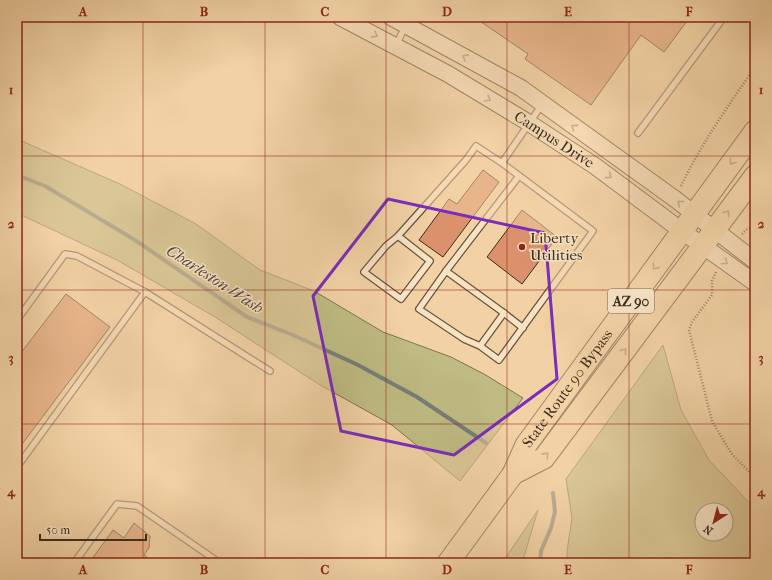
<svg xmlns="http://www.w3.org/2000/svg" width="772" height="580" font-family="'IM FELL French Canon',serif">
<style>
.green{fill:#bfbb83;stroke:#7c7452;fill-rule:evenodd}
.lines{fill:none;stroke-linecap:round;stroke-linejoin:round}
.stream{stroke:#777f78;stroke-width:4}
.building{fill:#db926c;stroke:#3a2d21}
.lane-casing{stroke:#685642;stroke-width:8}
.secondary-casing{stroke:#3a2d21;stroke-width:18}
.highway-casing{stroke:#3a2d21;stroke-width:23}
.path{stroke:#3a2d21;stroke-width:2.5;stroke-dasharray:1 2;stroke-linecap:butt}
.lane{stroke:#f7e2c4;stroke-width:5.5}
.secondary{stroke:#f7e2c4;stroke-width:16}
.highway{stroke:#f2d2a5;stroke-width:21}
.oneway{stroke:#988872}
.oneway2{stroke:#968063}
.marked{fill:none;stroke:#7b2cbf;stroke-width:3;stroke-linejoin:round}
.grid{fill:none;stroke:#8f2418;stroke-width:1;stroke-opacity:0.55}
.poi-dot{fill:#8f2418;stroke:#f7e2c4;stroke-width:1.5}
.labels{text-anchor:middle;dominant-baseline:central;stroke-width:3;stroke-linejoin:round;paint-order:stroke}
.shield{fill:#f7e2c4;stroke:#736352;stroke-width:1}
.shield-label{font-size:14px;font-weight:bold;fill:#3a2d21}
.street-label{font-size:15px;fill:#3a2d21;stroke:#f7e2c4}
.poi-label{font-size:15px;fill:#3a2d21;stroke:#f7e2c4;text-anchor:start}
.water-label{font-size:16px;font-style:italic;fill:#4e483e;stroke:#f7e2c4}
.neatline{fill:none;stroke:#8f2418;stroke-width:1.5}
.grid-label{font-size:13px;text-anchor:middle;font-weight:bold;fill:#8f2418}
</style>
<rect width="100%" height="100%" fill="#f2d2a5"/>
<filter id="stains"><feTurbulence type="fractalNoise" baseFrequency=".005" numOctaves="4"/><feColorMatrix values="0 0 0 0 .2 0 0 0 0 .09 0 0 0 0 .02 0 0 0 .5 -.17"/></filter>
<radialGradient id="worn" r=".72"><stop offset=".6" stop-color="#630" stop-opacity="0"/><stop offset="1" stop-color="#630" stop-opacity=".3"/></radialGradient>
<g class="green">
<polygon points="17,139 120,184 196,224 260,270 314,291 383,332 451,357 484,374 523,398 460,481 392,425 320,385 215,317 117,260 17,213"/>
<path d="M663,345L681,410L709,460L755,509V563H567V551L572,518L566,479ZM702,510H726V534H702Z"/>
<polygon points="538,510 522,563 502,563"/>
</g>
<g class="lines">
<g class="stream">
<polyline points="17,175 45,186 135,240 247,317 293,335 358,365 417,397 486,443"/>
<polyline points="540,563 541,551 551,528 555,512 553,493"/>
</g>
</g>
<g class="building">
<polygon points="474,17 690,17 664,52 641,35 591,105 525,59 528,54"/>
<polygon points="483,170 499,182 443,257 419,240 449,199 457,204"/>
<polygon points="522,210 557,237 522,284 487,257"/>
<polygon points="66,294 110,327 17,451 17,358"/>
<polygon points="134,523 150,536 149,548 144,555 155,563 89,563 113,530 124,538"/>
</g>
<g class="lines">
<defs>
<g id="lane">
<polyline points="396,45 410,17"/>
<polyline points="638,133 724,17"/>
<polyline points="398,236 430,261 401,299 364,272 386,246 398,236 466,160 476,146 502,163"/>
<polyline points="446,271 519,176"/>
<polyline points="504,313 523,328"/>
<polyline points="17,320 65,254 77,256 145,292 270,371"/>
<polyline points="480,346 464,339 419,309 446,271 504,313 480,346 499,360 593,231 502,163 541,106"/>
<polyline points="17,467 145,292"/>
<polyline points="74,563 117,504 137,506 220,563"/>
</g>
<g id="secondary">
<path id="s1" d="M340,17L448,74L529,123L595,166L682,231L755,283"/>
<polyline points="391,17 521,88 675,199 755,261"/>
</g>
<g id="highway">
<polyline points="513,474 544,458 755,176"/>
<path id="s2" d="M448,563L513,474L526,445L755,131"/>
</g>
</defs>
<use href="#lane" class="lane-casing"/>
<use href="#secondary" class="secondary-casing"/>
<use href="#highway" class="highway-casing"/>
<g class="path">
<path d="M681,186C701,144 728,106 755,67"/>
<polyline points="742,234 746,230 755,225"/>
<polyline points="716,272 712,281 712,295 692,322 689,330 712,421 731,453 755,478"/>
</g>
<use href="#lane" class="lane"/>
<use href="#secondary" class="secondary"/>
<use href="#highway" class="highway"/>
</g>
<defs><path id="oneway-chevron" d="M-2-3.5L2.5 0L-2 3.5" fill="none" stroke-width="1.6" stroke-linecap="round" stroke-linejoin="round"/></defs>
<g class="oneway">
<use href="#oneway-chevron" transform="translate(375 35) rotate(28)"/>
<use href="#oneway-chevron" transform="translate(465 57) rotate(-151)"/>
<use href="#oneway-chevron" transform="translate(488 99) rotate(31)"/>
<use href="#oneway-chevron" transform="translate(574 127) rotate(-144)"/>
<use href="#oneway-chevron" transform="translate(609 176) rotate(37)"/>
<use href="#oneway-chevron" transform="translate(680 203) rotate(-142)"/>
<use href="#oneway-chevron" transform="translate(725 262) rotate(35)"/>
</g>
<g class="oneway2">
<use href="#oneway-chevron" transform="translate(732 162) rotate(126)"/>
<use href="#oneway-chevron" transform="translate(727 213) rotate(-54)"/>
<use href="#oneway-chevron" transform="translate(655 267) rotate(126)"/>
<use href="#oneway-chevron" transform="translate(624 351) rotate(-53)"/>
<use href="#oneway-chevron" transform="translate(546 455) rotate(-48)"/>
</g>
<path d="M0 0H772V580H0ZM388,199L545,233L557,379L454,455L341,431L313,296Z" fill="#f2d2a5" fill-opacity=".55" fill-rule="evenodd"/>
<path class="marked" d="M388,199L545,233L557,379L454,455L341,431L313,296Z"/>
<path class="grid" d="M143,17V563M265,17V563M386,17V563M507,17V563M629,17V563M17,156H755M17,290H755M17,424H755"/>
<circle class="poi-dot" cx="522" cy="247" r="4"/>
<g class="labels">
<rect class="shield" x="608" y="289" width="46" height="24" rx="3"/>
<g class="shield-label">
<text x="631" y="301">AZ 90</text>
</g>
<g class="street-label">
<text stroke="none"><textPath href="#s1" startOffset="247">Campus Drive</textPath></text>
<text stroke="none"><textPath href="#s2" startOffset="212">State Route 90 Bypass</textPath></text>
</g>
<g class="poi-label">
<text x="530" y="238">Liberty<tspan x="530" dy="17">Utilities</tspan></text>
</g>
<g class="water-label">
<text transform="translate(215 279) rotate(33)">Charleston Wash</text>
</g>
</g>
<rect width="772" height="580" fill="none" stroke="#f2d2a5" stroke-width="44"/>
<g transform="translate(714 522) rotate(216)"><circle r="19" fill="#f7e2c4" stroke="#ab9a83"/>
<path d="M0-3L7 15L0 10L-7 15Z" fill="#8f2418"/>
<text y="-6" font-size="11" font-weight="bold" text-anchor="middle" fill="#3a2d21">N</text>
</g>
<path d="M40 534v6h106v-6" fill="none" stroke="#3a2d21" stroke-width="2"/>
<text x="46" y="534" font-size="12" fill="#3a2d21" stroke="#f7e2c4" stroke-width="3" paint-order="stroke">50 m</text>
<rect x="22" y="22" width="728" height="536" class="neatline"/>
<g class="grid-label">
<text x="83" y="16">A</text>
<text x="204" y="16">B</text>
<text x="325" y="16">C</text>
<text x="447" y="16">D</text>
<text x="568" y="16">E</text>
<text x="689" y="16">F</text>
<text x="11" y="94">1</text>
<text x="761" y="94">1</text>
<text x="11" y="228">2</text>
<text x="761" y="228">2</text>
<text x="11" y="362">3</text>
<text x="761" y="362">3</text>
<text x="11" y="496">4</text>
<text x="761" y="496">4</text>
<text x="83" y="574">A</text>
<text x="204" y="574">B</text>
<text x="325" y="574">C</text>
<text x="447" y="574">D</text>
<text x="568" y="574">E</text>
<text x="689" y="574">F</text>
</g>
<rect width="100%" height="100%" filter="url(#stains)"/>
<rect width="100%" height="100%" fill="url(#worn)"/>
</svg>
